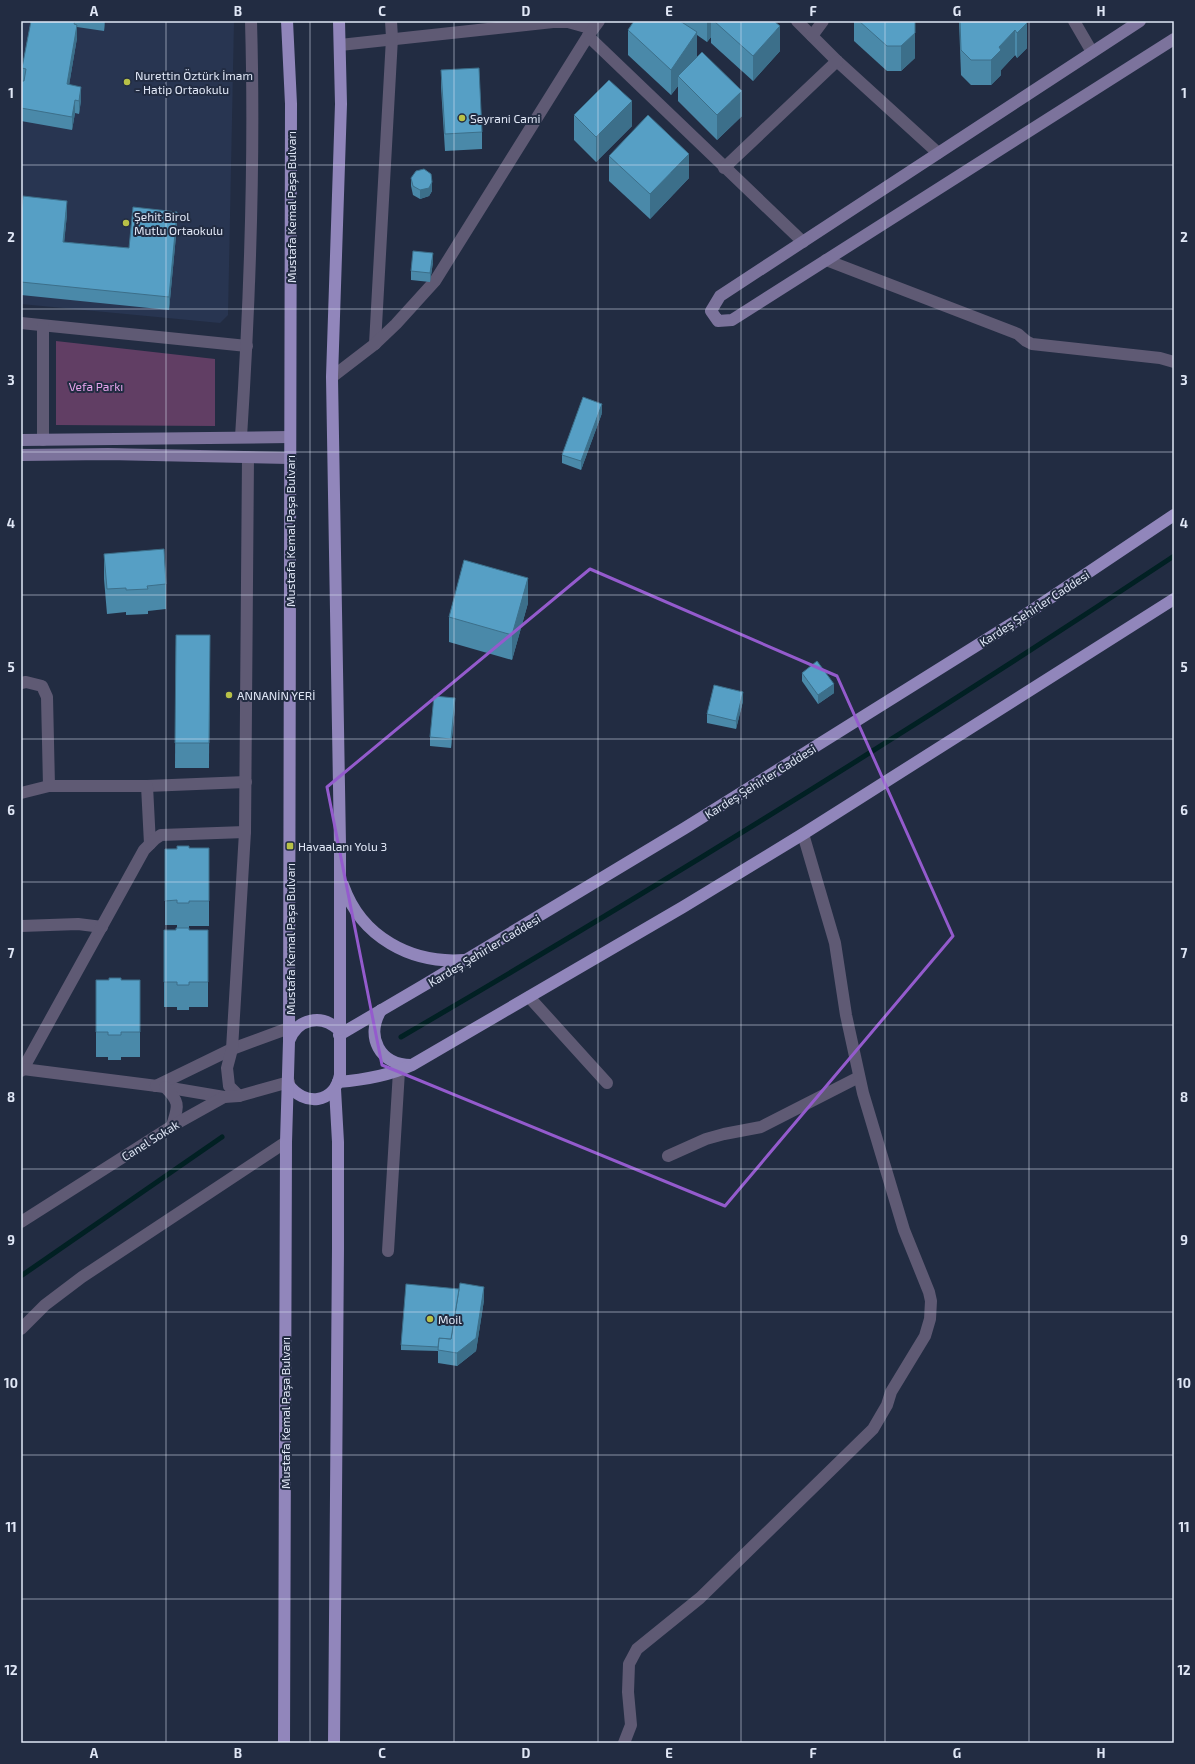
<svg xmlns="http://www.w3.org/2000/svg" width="1195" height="1764" font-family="'Exo 2',sans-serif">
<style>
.built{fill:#283551}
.green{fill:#613e64}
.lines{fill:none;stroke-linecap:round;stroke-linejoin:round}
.stream{stroke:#012023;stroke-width:5}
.street{stroke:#5f5a74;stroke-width:12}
.secondary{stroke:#7c739c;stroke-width:12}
.primary{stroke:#9186bb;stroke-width:12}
.wall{fill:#4a89a9}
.shaded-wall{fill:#3c6f8a}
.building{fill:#569fc5;stroke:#3c6f8a}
.marked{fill:none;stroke:#945bcd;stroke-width:3;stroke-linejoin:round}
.grid{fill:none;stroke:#e0e7f6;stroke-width:1;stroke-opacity:0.55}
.poi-dot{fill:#b8c147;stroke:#222c42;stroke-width:1.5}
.labels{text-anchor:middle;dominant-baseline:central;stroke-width:4;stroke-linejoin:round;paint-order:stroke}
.poi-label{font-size:12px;fill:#e0e7f6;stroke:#222c42;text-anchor:start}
.street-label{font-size:12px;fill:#e0e7f6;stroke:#222c42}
.park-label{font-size:12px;fill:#e7a4ec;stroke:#222c42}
.neatline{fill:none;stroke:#e0e7f6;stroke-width:1.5}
.grid-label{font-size:13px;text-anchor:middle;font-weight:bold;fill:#e0e7f6}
</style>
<rect width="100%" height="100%" fill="#222c42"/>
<polygon class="built" points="21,21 234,21 228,315 220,323 21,304"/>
<polygon class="green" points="56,341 215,359 215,426 56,425"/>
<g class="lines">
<g class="stream">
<path d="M401,1037C663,884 921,724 1174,556"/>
<polyline points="21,1276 222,1137"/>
</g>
<g class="street">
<polyline points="797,21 837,61 938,153"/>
<polyline points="1074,21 1092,52"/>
<polyline points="588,36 803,242"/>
<polyline points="812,36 823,21"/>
<polyline points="340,45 553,22 568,22 593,29"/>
<polyline points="724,168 837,61"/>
<polyline points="826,260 1018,334 1026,341 1032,344 1160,358 1174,362"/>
<polyline points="21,323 247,346"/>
<polyline points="375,344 392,38 391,21"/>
<polyline points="332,377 375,344 396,324 435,281 588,36 599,21"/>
<path d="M241,437C250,299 255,160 251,21"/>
<polyline points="43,440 43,326"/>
<polyline points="21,683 26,682 42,686 47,697 49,786"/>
<polyline points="147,786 246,782"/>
<polyline points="21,793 49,786 147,786 150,844"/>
<polyline points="21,926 78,924 102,927"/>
<polyline points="529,997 607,1083"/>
<polyline points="23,1069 144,850 155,839 161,835 245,832"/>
<polyline points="21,1071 23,1069 165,1087 224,1097"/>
<polyline points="156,1086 232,1049 289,1028"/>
<path d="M165,1087C181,1103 178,1106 172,1126"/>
<polyline points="239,1096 229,1086 227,1068 232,1049 245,832 248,457"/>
<polyline points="668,1156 706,1139 724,1134 761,1127 859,1077"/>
<polyline points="21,1222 172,1126 224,1097 239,1096 289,1082"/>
<polyline points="388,1251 399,1071"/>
<polyline points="21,1329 45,1305 82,1277 286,1142"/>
<polyline points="624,1743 631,1725 628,1692 629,1664 637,1649 700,1598 873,1429 887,1405 891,1392 925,1336 930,1319 931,1301 929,1292 904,1230 863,1093 846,1015 835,943 803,834"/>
</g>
<g class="secondary">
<polyline points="1140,21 720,296 711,311 718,321 732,320 1174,39"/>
<polyline points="21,440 290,437"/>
<polyline points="21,455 108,454 289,458"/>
</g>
<g class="primary">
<polyline points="287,21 291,104 289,1041"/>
<path d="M343,885C361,937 411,964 464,960"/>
<path d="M381,1010C365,1037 380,1065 411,1065"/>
<polyline points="339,1035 426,984 685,828 1019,619 1174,515"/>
<path d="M338,1082C364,1080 388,1076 412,1065L683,907L803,834L1174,599"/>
<path d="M288,1084C304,1107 334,1104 340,1075V845L332,377L341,104L339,21"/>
<path d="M284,1743L286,1142L289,1041C297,1019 321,1013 339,1030"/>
<polyline points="334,1743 338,1248 338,1142 335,1089"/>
</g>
</g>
<g class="wall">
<polygon points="31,21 105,21 104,31 77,27 77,38 69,85 81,100 79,114 75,113 72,130 21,121 21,81 22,81 22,68"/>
<polygon points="426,21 453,21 426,22"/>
<polygon points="634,21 774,21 780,51 753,81 711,43 711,37 707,42 697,35 696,57 742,116 717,140 678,101 678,86 671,95 628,55 628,30"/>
<polygon points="854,21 915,21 915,58 901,71 887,71 854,41"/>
<polygon points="959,21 1027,21 1027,48 1017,58 1015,55 1001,70 1001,75 991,85 971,85 961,75"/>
<polygon points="441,70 482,132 482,149 445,151 441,87"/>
<polygon points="574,115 632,126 596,162 574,140"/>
<polygon points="609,156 689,178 650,219 609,181"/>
<polygon points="411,178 432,191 429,196 420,199 413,195 411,186"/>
<polygon points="21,213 67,214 64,242 129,248 177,225 169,310 21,295"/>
<polygon points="433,262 430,282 411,280 411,271"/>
<polygon points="602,413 581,470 562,463 562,455"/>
<polygon points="104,554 166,584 166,609 148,611 148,614 126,615 126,612 107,614 104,579"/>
<polygon points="528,603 512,660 449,642 449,617"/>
<polygon points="176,635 210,635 209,768 175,768"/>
<polygon points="802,673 834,693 818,704 802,681"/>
<polygon points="743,701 736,729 707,723 707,714"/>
<polygon points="455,707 451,748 430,746 430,737"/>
<polygon points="209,848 209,926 189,926 189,930 208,930 208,1007 189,1007 189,1010 177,1010 177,1007 164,1007 164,930 176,930 177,928 177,925 165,925 165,849"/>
<polygon points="96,980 140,980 140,1057 121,1057 121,1060 108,1060 108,1057 96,1057"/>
<polygon points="484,1300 476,1351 457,1366 438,1363 438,1351 401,1350 401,1345"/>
</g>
<g class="shaded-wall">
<polygon points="104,21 105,21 104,31"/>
<polygon points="707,21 711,21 711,37 707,42"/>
<polygon points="1027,23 1027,48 1017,58 1017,33"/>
<polygon points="77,25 77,38 67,97 67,84"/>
<polygon points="780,26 780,51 753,81 753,56"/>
<polygon points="1015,30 1015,55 1001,70 1001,75 991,85 991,60 999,47"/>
<polygon points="697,32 697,57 678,76 678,86 671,95 671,70"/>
<polygon points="915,33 915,58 901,71 901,46"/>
<polygon points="81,87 81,100 79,114 79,101"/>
<polygon points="742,91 742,116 717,140 717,115"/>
<polygon points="75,100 75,113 72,130 72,117"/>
<polygon points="632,101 632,126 596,162 596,137"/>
<polygon points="689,154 689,178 650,219 650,194"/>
<polygon points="432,182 432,191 429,196 420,199 420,190"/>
<polygon points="67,201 67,214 63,255 63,242"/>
<polygon points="177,212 177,225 169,310 169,297"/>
<polygon points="433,253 433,262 430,282 430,273"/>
<polygon points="602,404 602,413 581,470 581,461"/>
<polygon points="528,578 528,603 512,660 512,635"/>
<polygon points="834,684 834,693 818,704 818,695"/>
<polygon points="743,692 743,701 736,729 736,721"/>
<polygon points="455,698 455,707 451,748 451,739"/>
<polygon points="484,1287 484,1300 476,1351 457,1366 457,1353"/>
</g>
<g class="building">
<polygon points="31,21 75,21 74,24 77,25 67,84 81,87 79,101 75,100 72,117 21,108 21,81 24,81 26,69 22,68"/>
<polygon points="634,21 680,21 697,32 671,70 628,30"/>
<polygon points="714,21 774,21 780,26 753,56"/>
<polygon points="859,21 915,21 915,33 901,46 887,46"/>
<polygon points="960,21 1027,21 1027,23 1017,33 1015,30 999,47 1001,50 991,60 971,60 961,50"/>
<polygon points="702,52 742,91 717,115 678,76"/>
<polygon points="479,68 482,132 445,134 441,70"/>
<polygon points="609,80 632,101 596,137 574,115"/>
<polygon points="648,115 689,154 650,194 609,156"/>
<polygon points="424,169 431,174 432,182 429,188 420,190 413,186 411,178 416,171"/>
<polygon points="23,196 67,201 63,242 129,248 133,207 177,212 169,297 21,282 21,213"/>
<polygon points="413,251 433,253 430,273 411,271"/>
<polygon points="583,397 602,404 581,461 562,455"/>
<polygon points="164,549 166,584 147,586 148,589 126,590 126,588 107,589 104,554"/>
<polygon points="464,560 528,578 512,635 449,617"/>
<polygon points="176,635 210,635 209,743 175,743"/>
<polygon points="817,661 834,684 818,695 802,673"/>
<polygon points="714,685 743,692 736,721 707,714"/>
<polygon points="434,696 455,698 451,739 430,737"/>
<polygon points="177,846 189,846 189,848 209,848 209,901 189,901 189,903 177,903 177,900 165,901 165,849 177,849"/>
<polygon points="176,928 189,928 189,930 208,930 208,982 189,982 189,985 177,985 177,982 164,982 164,930 176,930"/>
<polygon points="109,978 121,978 121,980 140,980 140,1032 121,1032 121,1035 108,1035 108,1032 96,1032 96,980 109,980"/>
<polygon points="460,1283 484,1287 476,1338 457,1353 438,1350 439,1338 451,1339"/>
<polygon points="406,1284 459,1289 451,1339 439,1338 438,1347 401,1345"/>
</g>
<path class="marked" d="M590,569L837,676L953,936L725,1206L382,1065L327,787Z"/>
<path class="grid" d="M166,21V1743M310,21V1743M454,21V1743M598,21V1743M741,21V1743M885,21V1743M1029,21V1743M21,165H1174M21,309H1174M21,452H1174M21,595H1174M21,739H1174M21,882H1174M21,1025H1174M21,1169H1174M21,1312H1174M21,1455H1174M21,1599H1174"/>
<g class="poi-dot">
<circle cx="127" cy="82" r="4"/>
<circle cx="462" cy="118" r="4"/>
<circle cx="126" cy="223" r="4"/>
<circle cx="229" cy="695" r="4"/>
<rect x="286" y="842" width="8" height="8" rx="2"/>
<circle cx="430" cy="1319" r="4"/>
</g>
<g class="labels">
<g class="poi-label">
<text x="135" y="75">Nurettin Öztürk İmam<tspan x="135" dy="14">- Hatip Ortaokulu</tspan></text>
<text x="470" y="118">Seyrani Cami</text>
<text x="134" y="216">Şehit Birol<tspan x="134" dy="14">Mutlu Ortaokulu</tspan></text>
<text x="237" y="695">ANNANİN YERİ</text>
<text x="298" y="846">Havaalanı Yolu 3</text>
<text x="438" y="1319">Moil</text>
</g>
<g class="street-label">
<text transform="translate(291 207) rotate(-90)">Mustafa Kemal Paşa Bulvarı</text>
<text transform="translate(290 531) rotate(-90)">Mustafa Kemal Paşa Bulvarı</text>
<text transform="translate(1034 608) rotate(-33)">Kardeş Şehirler Caddesi</text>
<text transform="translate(760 781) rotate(-32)">Kardeş Şehirler Caddesi</text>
<text transform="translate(290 939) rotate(-90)">Mustafa Kemal Paşa Bulvarı</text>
<text transform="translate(484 950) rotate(-31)">Kardeş Şehirler Caddesi</text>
<text transform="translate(150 1140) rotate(-32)">Canel Sokak</text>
<text transform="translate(285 1413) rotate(-90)">Mustafa Kemal Paşa Bulvarı</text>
</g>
<g class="park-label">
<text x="96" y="386">Vefa Parkı</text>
</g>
</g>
<rect width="1195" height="1764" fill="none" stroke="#222c42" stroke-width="44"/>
<rect x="22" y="22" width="1151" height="1720" class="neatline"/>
<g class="grid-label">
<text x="94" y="16">A</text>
<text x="238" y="16">B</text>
<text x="382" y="16">C</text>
<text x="526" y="16">D</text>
<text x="669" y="16">E</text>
<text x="813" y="16">F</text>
<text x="957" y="16">G</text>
<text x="1101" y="16">H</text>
<text x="11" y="98">1</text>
<text x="1184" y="98">1</text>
<text x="11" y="242">2</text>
<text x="1184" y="242">2</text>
<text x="11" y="385">3</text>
<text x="1184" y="385">3</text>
<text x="11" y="528">4</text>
<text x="1184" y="528">4</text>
<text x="11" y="672">5</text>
<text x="1184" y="672">5</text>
<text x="11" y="815">6</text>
<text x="1184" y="815">6</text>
<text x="11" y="958">7</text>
<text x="1184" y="958">7</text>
<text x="11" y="1102">8</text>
<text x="1184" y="1102">8</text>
<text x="11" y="1245">9</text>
<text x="1184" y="1245">9</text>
<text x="11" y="1388">10</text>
<text x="1184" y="1388">10</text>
<text x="11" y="1532">11</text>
<text x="1184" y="1532">11</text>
<text x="11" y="1675">12</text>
<text x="1184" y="1675">12</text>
<text x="94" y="1758">A</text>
<text x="238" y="1758">B</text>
<text x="382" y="1758">C</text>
<text x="526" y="1758">D</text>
<text x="669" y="1758">E</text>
<text x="813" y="1758">F</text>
<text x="957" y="1758">G</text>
<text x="1101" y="1758">H</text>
</g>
</svg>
